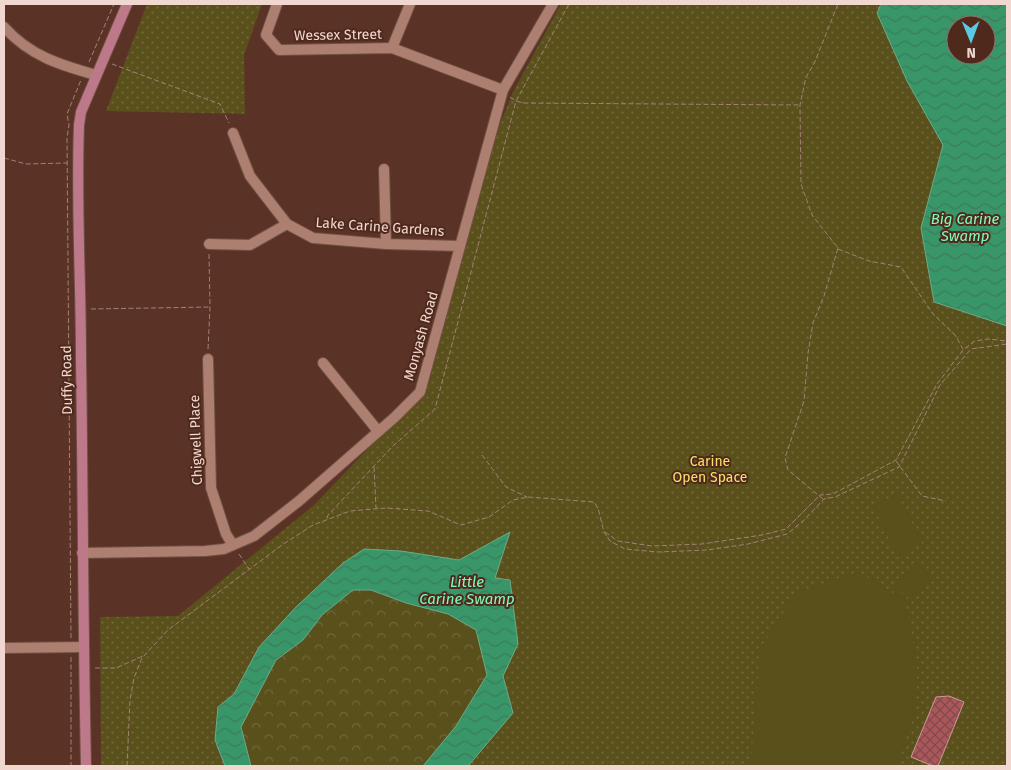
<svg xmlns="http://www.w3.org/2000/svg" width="1011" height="770" font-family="'Fira Sans',sans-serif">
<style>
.grass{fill:url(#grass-dots);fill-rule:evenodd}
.forest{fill:url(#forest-crowns)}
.pitch{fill:#59501c}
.water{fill:url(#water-waves);stroke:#6faa88;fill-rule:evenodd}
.building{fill:url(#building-cross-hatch);stroke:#cc9a99}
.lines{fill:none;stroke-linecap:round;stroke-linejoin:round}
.minor-casing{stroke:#704f44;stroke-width:12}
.secondary-casing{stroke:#704f44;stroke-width:12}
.path{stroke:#a28177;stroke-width:1;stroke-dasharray:5 2.5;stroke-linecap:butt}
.minor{stroke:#ac7f70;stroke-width:10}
.secondary{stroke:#bd7989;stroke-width:10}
.labels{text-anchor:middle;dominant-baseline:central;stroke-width:4;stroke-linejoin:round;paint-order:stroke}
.street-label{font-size:14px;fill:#f0d7cf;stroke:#4f291c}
.park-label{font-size:14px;fill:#f6e067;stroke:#4f291c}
.water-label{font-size:15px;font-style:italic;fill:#81fcbc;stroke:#4f291c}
</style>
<defs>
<pattern id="grass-dots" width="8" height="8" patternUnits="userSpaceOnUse" patternTransform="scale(1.25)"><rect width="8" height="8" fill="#59501c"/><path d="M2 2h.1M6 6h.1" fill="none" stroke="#71683c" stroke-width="1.8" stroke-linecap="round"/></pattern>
<pattern id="forest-crowns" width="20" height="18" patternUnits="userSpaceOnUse" patternTransform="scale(1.25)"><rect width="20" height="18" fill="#59501c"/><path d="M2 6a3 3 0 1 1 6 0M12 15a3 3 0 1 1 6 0" fill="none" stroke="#71683c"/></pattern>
<pattern id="water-waves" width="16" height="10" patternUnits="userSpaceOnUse" patternTransform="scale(1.25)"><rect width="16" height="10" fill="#389669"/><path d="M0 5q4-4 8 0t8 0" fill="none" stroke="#3d7c5c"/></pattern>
<pattern id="building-cross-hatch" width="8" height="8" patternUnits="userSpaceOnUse" patternTransform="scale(1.25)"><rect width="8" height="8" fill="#ac5659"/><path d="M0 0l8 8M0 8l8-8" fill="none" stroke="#7f4c4d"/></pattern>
</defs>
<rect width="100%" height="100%" fill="#5a3326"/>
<g class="grass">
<polygon points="147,4 262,4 244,55 245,114 106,111"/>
<path d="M561,4H1007V766H101L100,617L178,616L314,505L424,390L487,155L514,90ZM956,25H986V55H956Z"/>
</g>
<polygon class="forest" points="353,590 371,590 406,603 448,614 476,630 487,675 456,726 423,766 251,766 241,727 276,659 303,640 322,615"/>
<g class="pitch">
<polygon points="897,494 922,543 897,557 874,506"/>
<polygon points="914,562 933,576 913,601 894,586"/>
<polygon points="858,572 905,600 917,664 916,709 897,766 754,766 751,762 760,649 797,592"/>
</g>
<g class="water">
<path d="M881,4H1007V326L934,302L921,228L943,145L907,81L877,13ZM956,25H986V55H956Z"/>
<polygon points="510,532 495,578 510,580 518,644 503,676 513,713 468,766 423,766 456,726 487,675 476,630 448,614 406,603 371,590 353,590 322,615 303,640 276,660 241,727 251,766 225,766 215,740 218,707 234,694 259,647 296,607 343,563 364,549 401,551 459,560"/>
</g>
<polygon class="building" points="949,696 964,702 938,766 933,766 911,757 936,697"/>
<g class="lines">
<defs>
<g id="minor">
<polyline points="277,4 266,35 279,50 392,48 503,90"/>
<path d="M4,27C30,56 60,65 96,75"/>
<polyline points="392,48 410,4"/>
<polyline points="233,133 250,176 287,224 313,238 386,244 460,246"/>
<polyline points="384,169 386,244"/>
<polyline points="209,244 250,245 287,224"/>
<polyline points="208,359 211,488 226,534 233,545"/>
<polyline points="323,363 378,431"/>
<polyline points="82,553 205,551 224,549 254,536 299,501 395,417 420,392 503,90 553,4"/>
<polyline points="4,648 83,647"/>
</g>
<path id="secondary" d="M86,766C83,630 83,495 81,359C81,281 76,203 79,125L81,112L127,4"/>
</defs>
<use href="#minor" class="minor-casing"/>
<use href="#secondary" class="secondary-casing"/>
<g class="path">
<polyline points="89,62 114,4"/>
<polyline points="112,64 220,104 229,123"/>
<polyline points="510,97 516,101 523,103 799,105"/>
<polyline points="4,158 26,164 67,163"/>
<polyline points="838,249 869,261 901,267 933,314 955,335 963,349"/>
<polyline points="91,309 210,307"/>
<polyline points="208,349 210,307 209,253"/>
<polyline points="482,455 506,487 527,497"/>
<polyline points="896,461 922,496 946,501"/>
<polyline points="374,467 376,508"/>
<polyline points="823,499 788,470 785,458 804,401 808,353 813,323 824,296 838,248 812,215 801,184 800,105 806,77 814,64 838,4"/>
<polyline points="327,518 328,515 393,446 435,409 516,101 569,4"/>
<polyline points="605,532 618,541 652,546 702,544 762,535 786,529 820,495 833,494 896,460 937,384 963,350 975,341 988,339 1007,341"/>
<polyline points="239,554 249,569"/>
<polyline points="71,638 67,138 69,125 67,114 81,80"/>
<polyline points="71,657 71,766"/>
<polyline points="95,668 116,668 143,656"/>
<polyline points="127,766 130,700 134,678 142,658 168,630 282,545 313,525 350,511 386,508 428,511 461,525 489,517 513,500 528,497 594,502 598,508 604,532 610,541 625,549 658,552 707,550 748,544 787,534 803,521 824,499 835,497 899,467 940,385 971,349 1007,344"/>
</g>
<use href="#minor" class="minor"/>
<use href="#secondary" class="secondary"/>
</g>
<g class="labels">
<g class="street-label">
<text transform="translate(338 35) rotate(-1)">Wessex Street</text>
<text transform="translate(380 227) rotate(4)">Lake Carine Gardens</text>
<text transform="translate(421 336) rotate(-74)">Monyash Road</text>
<text transform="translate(67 380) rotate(-91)">Duffy Road</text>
<text transform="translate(196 440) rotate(-92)">Chigwell Place</text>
</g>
<g class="park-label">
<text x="710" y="461">Carine<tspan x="710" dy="16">Open Space</tspan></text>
</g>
<g class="water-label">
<text x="965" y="219">Big Carine<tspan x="965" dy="17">Swamp</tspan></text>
<text x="467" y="582">Little<tspan x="467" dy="17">Carine Swamp</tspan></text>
</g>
</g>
<rect width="1011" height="770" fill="none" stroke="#f0d7cf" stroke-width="10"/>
<g transform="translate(971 40) rotate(179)"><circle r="24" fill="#4f291c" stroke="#8f6f64"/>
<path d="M0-4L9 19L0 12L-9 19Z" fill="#5bc8e6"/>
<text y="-8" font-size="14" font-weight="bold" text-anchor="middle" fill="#f0d7cf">N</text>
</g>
</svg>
